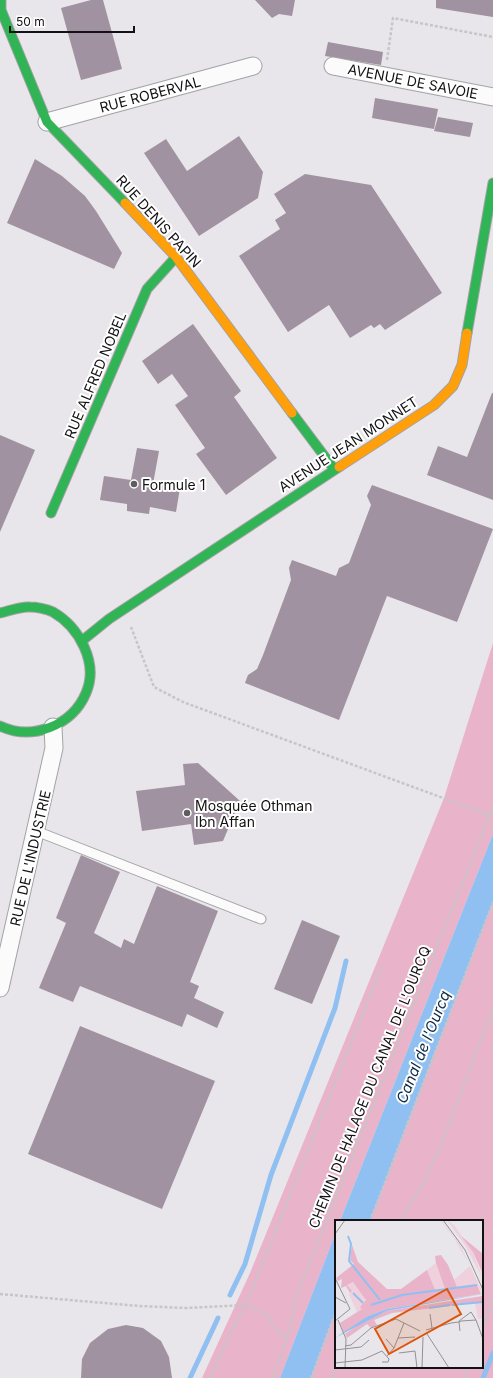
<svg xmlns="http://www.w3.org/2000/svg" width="493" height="1378" font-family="Inter,sans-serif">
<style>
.forest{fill:#e9b3c9}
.water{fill:#90c0f2}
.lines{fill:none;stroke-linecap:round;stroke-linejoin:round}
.stream{stroke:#90c0f2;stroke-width:5}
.building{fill:#a092a0}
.lane-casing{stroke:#a3a2a4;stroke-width:11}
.street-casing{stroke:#a3a2a4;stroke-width:19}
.fast-casing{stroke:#a3a2a4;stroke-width:11}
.slow-casing{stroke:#a3a2a4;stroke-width:11}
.path{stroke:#c6c5c7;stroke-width:2.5;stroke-dasharray:3 2;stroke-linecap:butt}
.lane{stroke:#fcfbfc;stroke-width:9}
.street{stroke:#fcfbfc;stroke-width:17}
.fast{stroke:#30b455;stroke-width:9}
.slow{stroke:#ff9f0a;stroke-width:9}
.poi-dot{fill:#5d5c5e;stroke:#fff;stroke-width:1.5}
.labels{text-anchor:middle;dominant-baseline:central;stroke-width:4;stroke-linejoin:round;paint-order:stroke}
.street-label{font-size:14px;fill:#121113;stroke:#fff}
.poi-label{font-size:14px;fill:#121113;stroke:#fff;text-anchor:start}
.water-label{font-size:15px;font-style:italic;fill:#0d2b46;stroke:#fff}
.inset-river{fill:none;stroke:#90c0f2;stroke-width:2}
.inset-road{fill:none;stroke:#929194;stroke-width:1}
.view{fill:#dd550c;fill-opacity:0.15;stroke:#dd550c;stroke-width:2}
.inset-edge{fill:none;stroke:#121113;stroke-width:2}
</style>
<rect width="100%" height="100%" fill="#e8e6ea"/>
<g class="forest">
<polygon points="493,643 493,834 340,1221 336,1221 336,1232 280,1378 202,1378 250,1273 444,798"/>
<polygon points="493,902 493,1378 311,1378 336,1311 336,1367 482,1367 482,1221 370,1221"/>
</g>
<g class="water">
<polygon points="493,834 493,902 370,1221 340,1221"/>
<polygon points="336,1232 336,1311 311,1378 280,1378"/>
</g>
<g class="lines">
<g class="stream">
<polyline points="230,1295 245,1264 271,1175 335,1008 346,961"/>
<polyline points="190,1378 218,1318"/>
<polyline points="483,1378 493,1353"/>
</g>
</g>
<g class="building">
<polygon points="91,0 103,0 122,69 81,80 61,8"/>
<polygon points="255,0 295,0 292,16 279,14 272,18"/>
<polygon points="436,0 493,0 493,17 436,8"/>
<polygon points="328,42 383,52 381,65 325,56"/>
<polygon points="375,98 438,109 434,129 372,118"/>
<polygon points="438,117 473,123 470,137 434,131"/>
<polygon points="239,136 263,172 258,198 199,236 144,153 166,139 187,171"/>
<polygon points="35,159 62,176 85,196 96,211 122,253 114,269 7,223"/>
<polygon points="305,174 371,185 442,293 385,330 380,324 374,328 371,325 350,338 329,305 288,332 239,256 280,229 275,220 286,213 274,194"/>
<polygon points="193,324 241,391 234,397 277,458 226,495 196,454 205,448 175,405 188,396 172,374 158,384 142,361"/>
<polygon points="492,393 493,393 493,500 427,475 438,446 467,457"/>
<polygon points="0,435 35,450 0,532"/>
<polygon points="137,448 159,451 153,484 180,488 176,512 150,507 149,514 127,511 127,504 100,500 104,476 131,480"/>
<polygon points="372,485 493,529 457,622 387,596 339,720 245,683 248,675 257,669 263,655 291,580 289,568 292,560 336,576 339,568 349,563 371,505 367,496"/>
<polygon points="198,763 240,801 223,841 194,845 191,824 142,831 136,791 185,785 183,764"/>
<polygon points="81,855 120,872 94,933 121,948 124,939 134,944 157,886 218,911 190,982 199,986 194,998 224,1012 217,1028 187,1014 182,1027 80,986 73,1002 39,988 66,923 56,918"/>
<polygon points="302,920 340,936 312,1004 274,989"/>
<polygon points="80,1026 215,1081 162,1209 28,1154"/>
<polygon points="126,1325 143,1328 161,1341 169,1357 172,1378 81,1378 82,1359 90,1343 108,1329"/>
</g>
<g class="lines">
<defs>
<polyline id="lane" points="36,831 261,919"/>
<g id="street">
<polyline points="333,66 493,97"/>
<polyline points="47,122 253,66"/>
<polyline points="0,988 54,748 53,727"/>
</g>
<g id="fast">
<polyline points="1,0 1,10 47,122 125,203"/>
<polyline points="467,333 493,183"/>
<polyline points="292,413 334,469"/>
<polyline points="51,513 147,289 176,257"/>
<path d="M0,613C9,611 21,606 30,607C36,607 47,609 53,612C79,627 99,663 86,693C72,726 32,741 0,726"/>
<polyline points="83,640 109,619 339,467"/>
</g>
<g id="slow">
<polyline points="125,203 176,257 292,413"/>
<polyline points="339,467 434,405 453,386 462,365 467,333"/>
</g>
</defs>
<use href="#lane" class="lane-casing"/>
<use href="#street" class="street-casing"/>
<use href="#fast" class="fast-casing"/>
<use href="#slow" class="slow-casing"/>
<g class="path">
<polyline points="387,60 393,18 493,37"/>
<polyline points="131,627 154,687 183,702 489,815"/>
<polyline points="370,1221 493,902"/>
<polyline points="400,1221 421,1187 441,1145 493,1009"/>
<polyline points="0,1294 139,1306 186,1308 246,1305 268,1315 273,1326 286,1339"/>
<polyline points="482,1330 493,1298"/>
<polyline points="210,1378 230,1334 246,1305 382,966"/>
<polyline points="272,1378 287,1339 296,1297 493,807"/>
<polyline points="311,1378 336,1311"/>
<polyline points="332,1378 336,1367"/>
<polyline points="464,1378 469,1367"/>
</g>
<use href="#lane" class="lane"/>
<use href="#street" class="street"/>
<use href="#fast" class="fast"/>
<use href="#slow" class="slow"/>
</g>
<g class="poi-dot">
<circle cx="134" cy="484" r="4"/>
<circle cx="187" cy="813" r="4"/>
</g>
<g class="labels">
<g class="street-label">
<text transform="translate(413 81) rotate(11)">AVENUE DE SAVOIE</text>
<text transform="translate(150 94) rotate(-15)">RUE ROBERVAL</text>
<text transform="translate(159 221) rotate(48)">RUE DENIS PAPIN</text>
<text transform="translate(95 375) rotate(-67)">RUE ALFRED NOBEL</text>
<text transform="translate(348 444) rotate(-33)">AVENUE JEAN MONNET</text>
<text transform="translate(30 858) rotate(-77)">RUE DE L'INDUSTRIE</text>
<text transform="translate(369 1087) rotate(-68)">CHEMIN DE HALAGE DU CANAL DE L'OURCQ</text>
</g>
<g class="poi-label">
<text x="142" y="484">Formule 1</text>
<text x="195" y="805">Mosquée Othman<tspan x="195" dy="16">Ibn Affan</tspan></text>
</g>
<g class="water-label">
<text transform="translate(423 1047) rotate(-68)">Canal de l'Ourcq</text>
</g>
</g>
<g transform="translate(335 1220)">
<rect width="148" height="148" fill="#e8e6ea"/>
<path d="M105,0H106L125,25L148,74L142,65L122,67L119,60L135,46L119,18ZM112,0L119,5L138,32L148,59L130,25ZM101,43L110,69L100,71L92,50ZM18,62L31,77L27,89L22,92L14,74L17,71L12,65ZM148,82V98L143,99L140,83Z" fill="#efd0dc"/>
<path d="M126,16L148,34V54L138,32ZM17,25L23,42L52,69H66L92,50L100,70L110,69L101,43L100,36L106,35L113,45L122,67L142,65L146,74L52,89L33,96L9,113L5,103L27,89L25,87L31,80L18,62L12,65L17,71L15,73L11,66L6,68L7,59L3,61L1,58L19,44L15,40ZM148,76V82L57,93L39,100L42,105L36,108L32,104L12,118L10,114L34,98L51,91Z" fill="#e9b3c9"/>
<path d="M148,74L51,91L0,118L33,96L52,89Z" fill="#90c0f2"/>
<path class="inset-river" d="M13,16L16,24L14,41L45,80M18,73L28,83M36,85L67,75L142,65M117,85L148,82M94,88L115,85"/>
<path class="inset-road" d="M108,0L130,30L148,70M0,14L10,0M0,58L15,89L0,101M0,77L11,83M95,94L97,108M3,100L11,119L10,148M141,100L148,119M91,110L116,103L124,102L126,101L141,100L136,92L124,101V102L125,111M92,114L114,148M63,118L80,117M51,119L59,128M10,126L16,125L36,108L61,99L85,111M0,130L26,127L34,120M64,133L80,131L82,148M52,136L59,128L69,103M0,143L27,140L47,131L54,139L53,142H47M87,148L88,117"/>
<path class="view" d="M112,69L126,94L54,134L40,109Z"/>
<rect width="148" height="148" class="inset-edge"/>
</g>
<path d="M10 26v6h124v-6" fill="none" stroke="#121113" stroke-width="2"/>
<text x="16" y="26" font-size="12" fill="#121113" stroke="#ffffff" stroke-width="3" paint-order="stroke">50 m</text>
</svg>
